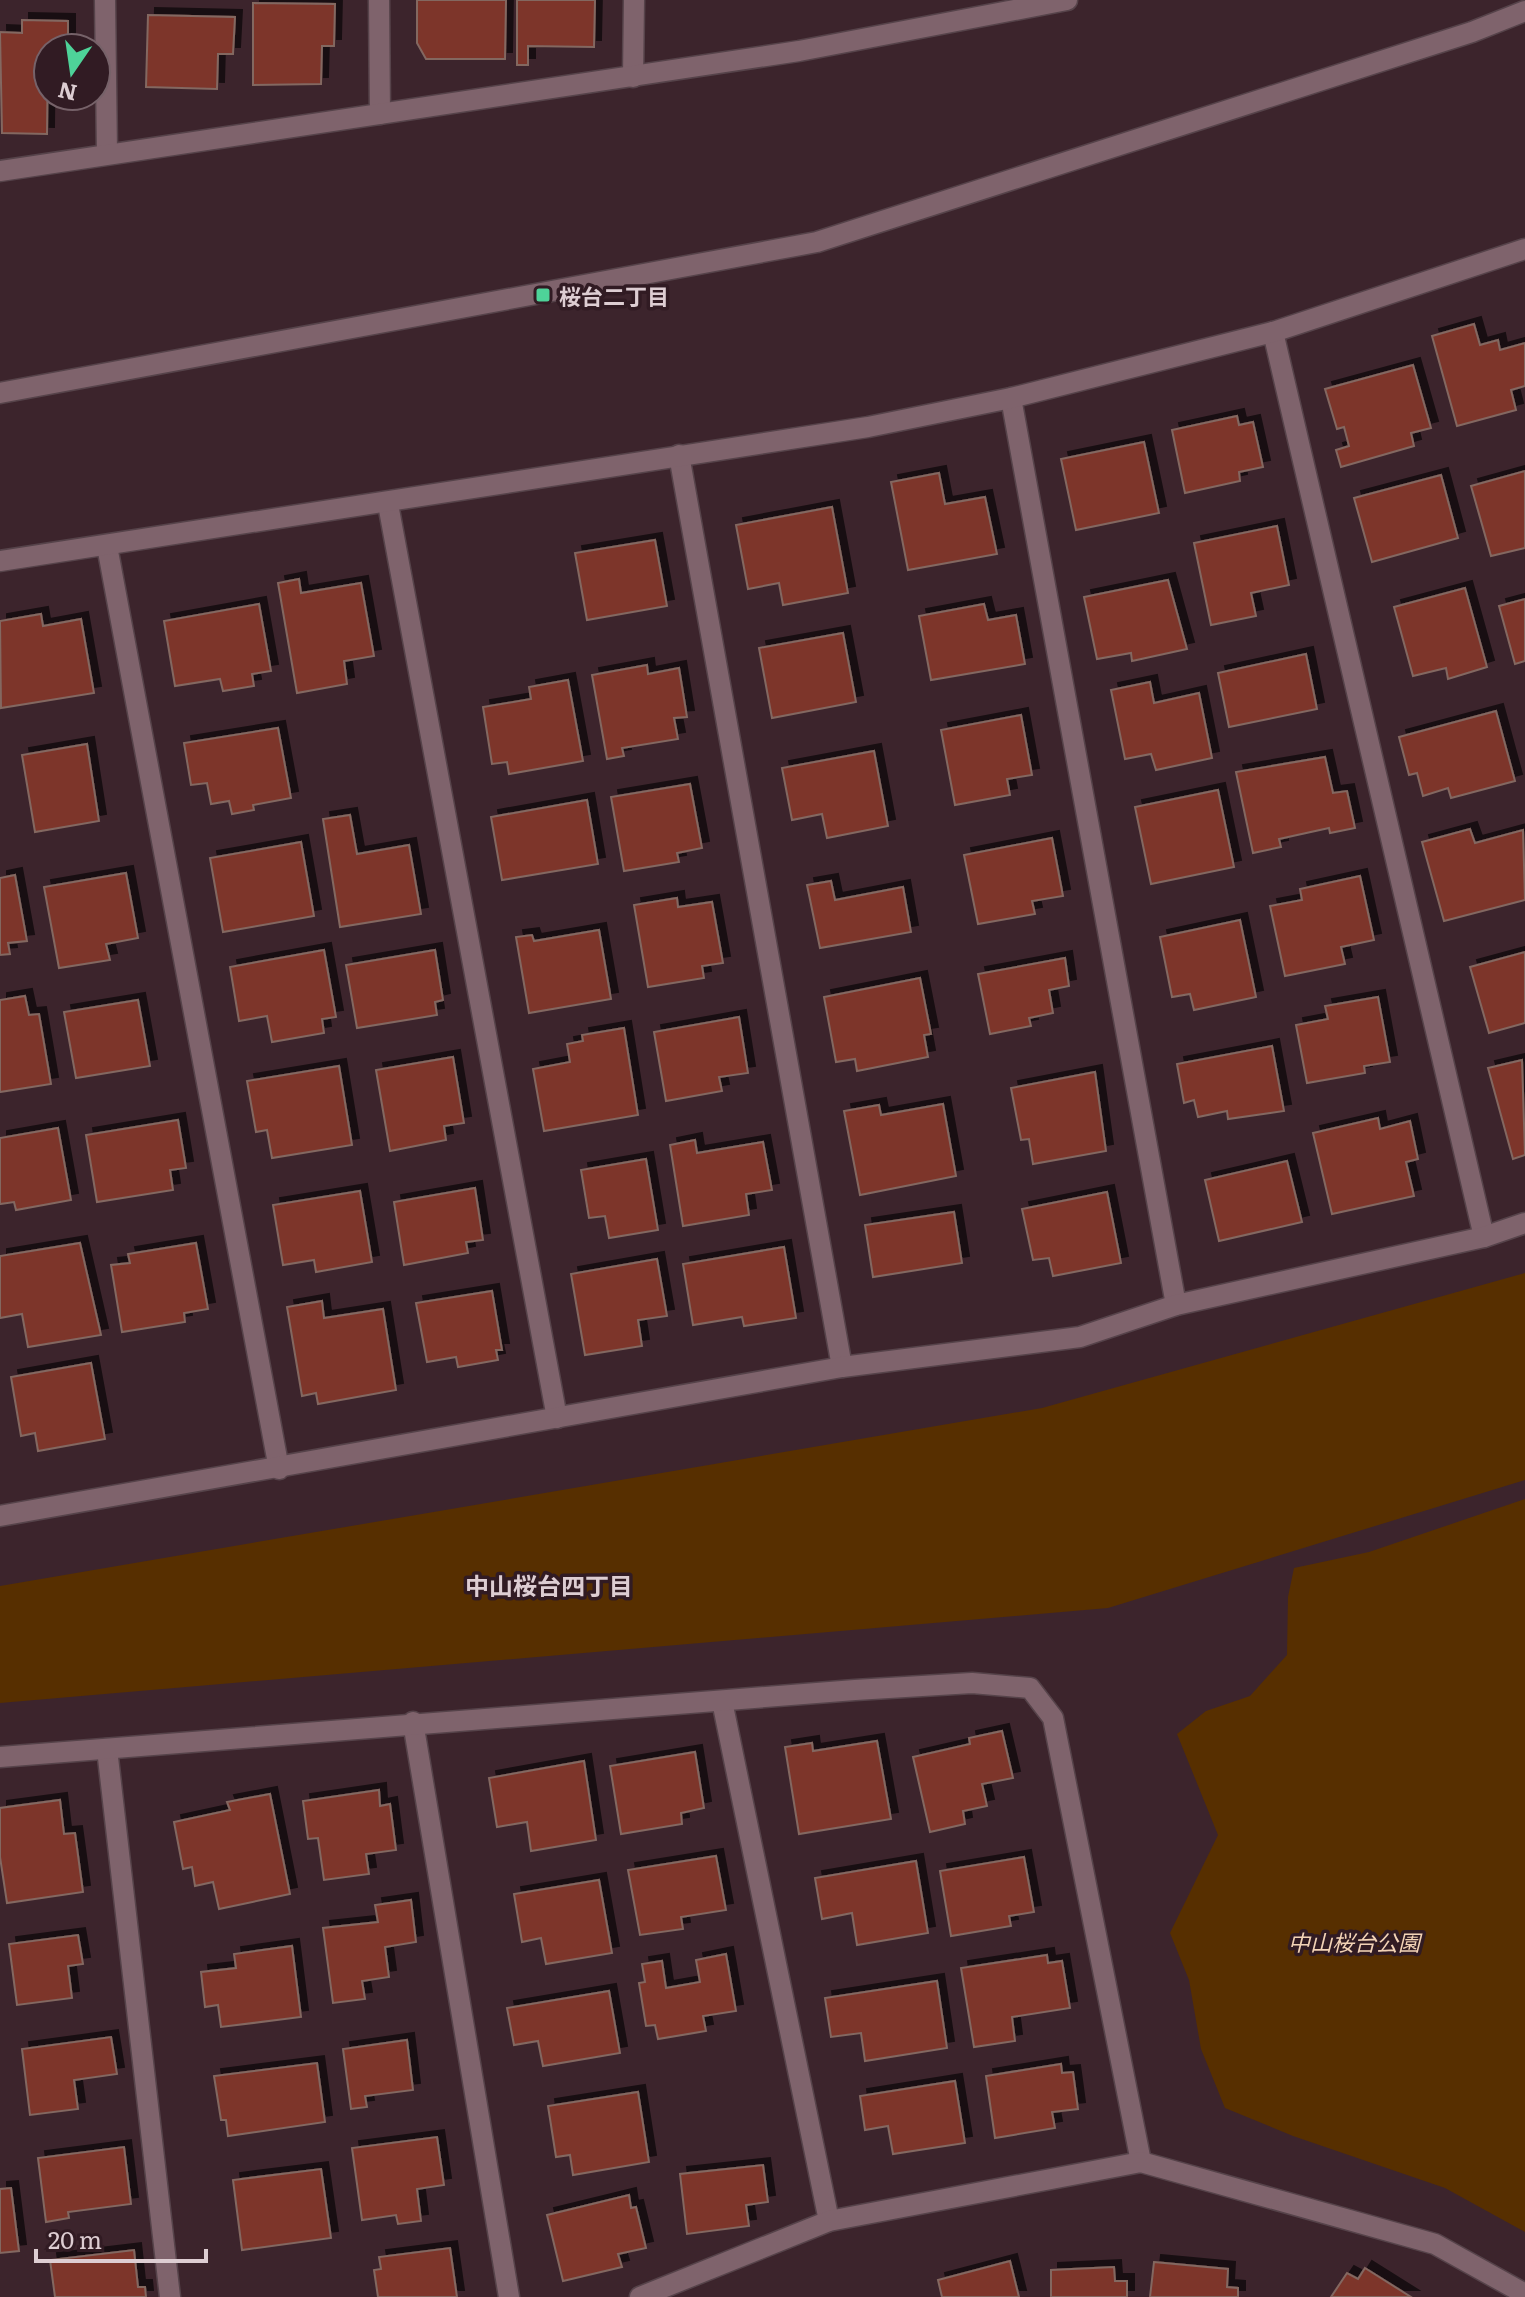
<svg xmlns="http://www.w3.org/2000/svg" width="1525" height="2297" font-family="Literata,'Noto Sans JP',serif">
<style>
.green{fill:#572f00}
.building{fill:#7d352b;stroke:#836761;stroke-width:2;filter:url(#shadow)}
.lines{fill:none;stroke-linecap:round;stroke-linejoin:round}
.minor-casing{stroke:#56434a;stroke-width:23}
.tertiary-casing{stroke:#56434a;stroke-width:23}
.minor{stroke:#7f636c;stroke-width:20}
.tertiary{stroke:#7f636c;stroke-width:20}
.poi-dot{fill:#4ed399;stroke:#311b23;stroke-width:3}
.labels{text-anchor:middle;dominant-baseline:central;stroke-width:7;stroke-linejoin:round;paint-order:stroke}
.poi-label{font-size:22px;font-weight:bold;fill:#ddcdd2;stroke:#311b23;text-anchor:start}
.park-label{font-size:22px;font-style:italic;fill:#f3d3b6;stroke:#311b23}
.neighbourhood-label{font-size:24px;font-weight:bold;fill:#ddcdd2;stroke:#311b23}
</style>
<defs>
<filter id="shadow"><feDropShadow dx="7" dy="-7" stdDeviation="0" flood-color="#0009"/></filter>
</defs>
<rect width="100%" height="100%" fill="#3c242c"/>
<g class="green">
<polygon points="1525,1273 1525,1480 1108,1608 0,1703 0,1586 1042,1408"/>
<polygon points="1525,1499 1525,2232 1445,2188 1293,2136 1225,2108 1201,2049 1189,1980 1170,1933 1218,1835 1177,1734 1206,1711 1250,1696 1287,1655 1288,1597 1294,1568 1369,1552"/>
</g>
<g class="building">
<polygon points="417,0 506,0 505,59 426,59 417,43"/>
<polygon points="517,0 595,0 594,47 528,46 528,65 517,65"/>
<polygon points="253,3 335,4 334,46 322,46 321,84 253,85"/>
<polygon points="148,15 235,17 233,54 218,54 217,89 146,87"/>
<polygon points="22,20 68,21 68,48 48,48 47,134 2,133 0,32 22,33"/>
<polygon points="1474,324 1480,345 1498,340 1500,350 1525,343 1525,386 1511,390 1516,410 1457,426 1432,336"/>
<polygon points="1413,365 1431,428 1411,433 1414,446 1341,467 1336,450 1349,446 1344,427 1337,429 1325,389"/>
<polygon points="1237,416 1239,425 1253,422 1263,467 1239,472 1240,481 1185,493 1172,430"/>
<polygon points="1144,442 1159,513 1076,530 1061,459"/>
<polygon points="1525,471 1525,548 1491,556 1471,486"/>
<polygon points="939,473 945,504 985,497 997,554 908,570 891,482"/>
<polygon points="1441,475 1458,538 1372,562 1354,498"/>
<polygon points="832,507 848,593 783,605 779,583 748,589 736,525"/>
<polygon points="1277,526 1289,585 1251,593 1256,616 1211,625 1194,543"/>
<polygon points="655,540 667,606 587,620 575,553"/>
<polygon points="299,579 301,593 361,583 374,656 344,661 347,684 297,693 278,583"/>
<polygon points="1168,580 1187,649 1132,661 1131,653 1097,659 1084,597"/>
<polygon points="1465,588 1487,667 1448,679 1446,668 1413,676 1394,607"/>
<polygon points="1525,599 1525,661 1515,664 1499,606"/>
<polygon points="259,604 271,671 252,674 254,686 223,691 220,679 175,686 164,621"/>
<polygon points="984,604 988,620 1016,615 1025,664 931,680 919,616"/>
<polygon points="41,614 43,626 81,619 94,693 1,708 0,621"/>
<polygon points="843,633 856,702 772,718 759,648"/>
<polygon points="1306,654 1317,709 1229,727 1218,673"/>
<polygon points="647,665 648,674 679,668 687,717 674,718 678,739 622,748 624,756 607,759 592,675"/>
<polygon points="568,680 583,761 509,774 507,762 492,764 483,707 531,699 529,687"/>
<polygon points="1150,682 1154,703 1199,693 1212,758 1156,770 1151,754 1125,759 1111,690"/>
<polygon points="1496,711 1515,781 1451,798 1448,788 1423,796 1417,773 1409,775 1399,737"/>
<polygon points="1021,715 1032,775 1007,779 1010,795 955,805 941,730"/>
<polygon points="278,728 291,798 253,805 254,810 232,814 229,801 211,804 207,783 191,785 184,743"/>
<polygon points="87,744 99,821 35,832 22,755"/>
<polygon points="874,751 888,826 827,838 822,814 792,820 782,768"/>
<polygon points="1325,757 1333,793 1347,791 1355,828 1330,833 1329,828 1279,839 1281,847 1253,853 1236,772"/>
<polygon points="690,784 702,848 677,853 679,862 624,871 611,797"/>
<polygon points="1218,790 1234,867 1151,884 1135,807"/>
<polygon points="587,800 598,864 502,880 491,817"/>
<polygon points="350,815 357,854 409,845 421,914 340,927 323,819"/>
<polygon points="1470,829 1475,843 1523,830 1525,900 1444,921 1422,842"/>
<polygon points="1052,838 1063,896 1032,901 1035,914 978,924 964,855"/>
<polygon points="301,842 314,916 223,932 210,858"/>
<polygon points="126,873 138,938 106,944 110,960 59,968 44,887"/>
<polygon points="15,875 27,941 8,943 10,954 0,955 0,878"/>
<polygon points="1360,876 1374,940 1341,947 1345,964 1285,976 1270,906 1302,900 1300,889"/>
<polygon points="831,881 835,900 903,887 911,932 820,948 807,885"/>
<polygon points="677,898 678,907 712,902 723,963 702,966 704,978 648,987 634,905"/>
<polygon points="1240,920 1256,997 1194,1010 1190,994 1172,997 1160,937"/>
<polygon points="599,930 611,999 529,1013 516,937 532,935 534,941"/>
<polygon points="324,950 336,1017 322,1019 324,1033 272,1042 267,1016 239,1021 230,967"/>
<polygon points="435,950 443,1000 435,1002 437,1015 357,1028 346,965"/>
<polygon points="1525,952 1525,1023 1489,1033 1470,967"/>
<polygon points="1065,958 1069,986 1049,990 1053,1013 1029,1018 1031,1026 990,1034 978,974"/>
<polygon points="920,978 931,1034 924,1035 928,1057 857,1071 855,1059 836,1062 824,997"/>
<polygon points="25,996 29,1015 39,1014 51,1084 0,1092 0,1000"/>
<polygon points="1378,997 1390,1062 1364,1066 1365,1073 1307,1083 1296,1025 1328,1019 1325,1006"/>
<polygon points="138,1000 150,1066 76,1078 64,1012"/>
<polygon points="739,1017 748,1073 719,1077 722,1091 666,1101 654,1032"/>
<polygon points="624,1028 638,1115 544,1131 533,1069 570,1062 567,1044 583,1041 582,1035"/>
<polygon points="1272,1046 1284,1111 1228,1119 1227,1111 1198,1117 1194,1100 1184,1103 1177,1064"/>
<polygon points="453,1057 464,1123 444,1126 446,1140 390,1151 376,1070"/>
<polygon points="1522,1060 1525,1155 1513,1159 1488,1068"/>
<polygon points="339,1066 352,1145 272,1158 267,1130 256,1132 247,1081"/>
<polygon points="1095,1072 1106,1151 1033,1164 1029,1139 1021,1140 1011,1088"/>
<polygon points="943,1104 956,1176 860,1195 844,1111 879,1105 881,1115"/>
<polygon points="1378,1118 1380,1129 1410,1121 1418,1159 1406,1162 1414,1196 1332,1214 1313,1133"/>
<polygon points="178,1120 186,1168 170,1170 173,1190 97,1202 86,1135"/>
<polygon points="58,1128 71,1200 16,1210 14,1202 0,1204 0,1138"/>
<polygon points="695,1140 697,1153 763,1142 772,1190 746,1194 749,1215 683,1226 670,1145"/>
<polygon points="646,1159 658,1230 609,1238 605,1216 589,1218 581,1170"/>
<polygon points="1287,1161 1302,1222 1219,1241 1205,1180"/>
<polygon points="475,1188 483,1240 466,1242 468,1253 404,1265 394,1202"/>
<polygon points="360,1191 372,1262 316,1272 314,1260 283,1265 273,1205"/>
<polygon points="1107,1192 1121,1263 1053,1276 1049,1258 1033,1260 1022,1209"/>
<polygon points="954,1212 962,1263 873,1277 865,1225"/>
<polygon points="80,1243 101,1335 28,1347 22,1314 0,1318 0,1256"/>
<polygon points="196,1243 208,1309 184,1313 185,1322 122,1332 111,1265 130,1263 128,1254"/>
<polygon points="784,1247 796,1318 744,1326 742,1317 693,1325 683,1264"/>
<polygon points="657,1259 667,1316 638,1320 642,1346 585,1355 571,1274"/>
<polygon points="492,1291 502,1350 496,1350 498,1360 458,1367 456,1357 427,1362 416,1303"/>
<polygon points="322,1301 324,1318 383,1309 396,1390 318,1404 316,1393 302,1396 287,1307"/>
<polygon points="91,1363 105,1439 38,1451 35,1433 21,1436 11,1377"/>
<polygon points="1002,1731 1013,1778 982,1784 987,1806 963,1811 965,1824 930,1832 913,1757 970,1744 969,1738"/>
<polygon points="877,1741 891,1819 799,1834 785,1747 812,1743 813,1751"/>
<polygon points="695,1752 704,1808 681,1813 682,1824 621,1834 610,1766"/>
<polygon points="584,1761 596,1840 531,1851 527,1822 497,1827 489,1778"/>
<polygon points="379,1790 380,1806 390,1804 396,1850 366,1854 369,1874 324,1880 318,1838 308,1839 303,1801"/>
<polygon points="270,1794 290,1894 219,1909 213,1882 195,1886 192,1867 183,1869 174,1822 230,1810 227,1802"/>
<polygon points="60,1800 64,1834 75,1833 83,1892 7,1903 0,1857 0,1808"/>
<polygon points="716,1856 726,1910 681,1917 683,1929 640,1935 628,1870"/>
<polygon points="1024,1857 1034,1912 1009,1916 1011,1926 951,1936 940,1871"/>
<polygon points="916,1861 928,1933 857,1945 852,1913 822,1919 815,1878"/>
<polygon points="599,1880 612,1953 546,1964 541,1938 522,1942 514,1894"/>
<polygon points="411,1900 416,1942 385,1947 389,1977 362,1981 365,1999 333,2003 323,1928 378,1922 375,1905"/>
<polygon points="78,1935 83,1964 68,1966 72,1998 17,2005 9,1944"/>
<polygon points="292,1946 301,2017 221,2027 218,2005 205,2007 201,1972 236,1968 234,1954"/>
<polygon points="726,1954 736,2011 703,2016 706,2031 658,2039 655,2025 646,2026 639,1983 645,1982 642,1964 662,1961 666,1988 700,1982 696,1960"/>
<polygon points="1047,1955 1048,1963 1062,1961 1070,2008 1012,2017 1015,2041 974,2047 961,1968"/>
<polygon points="937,1981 947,2048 865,2061 861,2033 831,2037 825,1998"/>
<polygon points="609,1991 620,2053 543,2066 538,2041 514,2045 507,2008"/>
<polygon points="111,2037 117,2074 74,2080 78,2109 30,2115 22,2049"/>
<polygon points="407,2040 413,2090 365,2096 367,2107 351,2109 343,2049"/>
<polygon points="317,2063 325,2122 228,2136 226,2120 221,2120 214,2076"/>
<polygon points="1061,2064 1062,2073 1073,2072 1078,2109 1052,2112 1055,2128 995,2138 986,2076"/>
<polygon points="955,2081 965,2143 893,2154 888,2126 865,2130 860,2096"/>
<polygon points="638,2092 649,2162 573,2175 570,2155 556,2157 548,2106"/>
<polygon points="437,2137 444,2185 417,2189 421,2221 398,2224 396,2215 362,2220 352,2148"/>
<polygon points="124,2147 131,2204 68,2212 69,2218 46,2222 38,2158"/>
<polygon points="763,2165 768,2202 746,2205 749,2226 687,2234 680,2174"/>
<polygon points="321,2169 331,2238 242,2250 233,2180"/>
<polygon points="11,2188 19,2251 0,2253 0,2189"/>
<polygon points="629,2195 631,2208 636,2207 646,2248 618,2254 622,2267 563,2281 547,2215"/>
<polygon points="450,2248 457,2297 378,2297 374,2270 381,2269 379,2257"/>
<polygon points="134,2250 138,2287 145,2287 146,2297 55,2297 50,2260"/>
<polygon points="1010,2261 1019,2297 942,2297 938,2280"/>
<polygon points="1154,2262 1228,2269 1227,2287 1238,2288 1238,2297 1150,2297"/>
<polygon points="1114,2267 1115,2281 1127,2281 1127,2297 1051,2297 1051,2270"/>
<polygon points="1365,2268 1411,2297 1331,2297 1347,2273 1358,2279"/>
</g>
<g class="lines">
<defs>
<g id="minor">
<polyline points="105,0 107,153"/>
<polyline points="379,0 380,114"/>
<polyline points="633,77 634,0"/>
<polyline points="0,171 799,51 1067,0"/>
<polyline points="1273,332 1484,1237"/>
<polyline points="1011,398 1176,1305"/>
<polyline points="679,455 842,1367"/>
<polyline points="388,504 557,1418"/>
<polyline points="107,546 279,1469"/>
<polyline points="0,561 868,427 1011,398 1273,332 1525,249"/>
<polyline points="0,1516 842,1367 1080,1337 1176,1305 1484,1237 1525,1223"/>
<polyline points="722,1701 829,2221"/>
<polyline points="413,1722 509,2297"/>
<polyline points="107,1749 170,2297"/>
<polyline points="0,1757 855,1690 972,1683 1030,1688 1053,1718 1141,2162"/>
<polyline points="640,2297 829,2221 1141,2162 1435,2244 1525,2294"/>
</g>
<polyline id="tertiary" points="0,393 817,242 1472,32 1525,11"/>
</defs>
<use href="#minor" class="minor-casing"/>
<use href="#tertiary" class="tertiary-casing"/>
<use href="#minor" class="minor"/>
<use href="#tertiary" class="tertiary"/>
</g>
<rect class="poi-dot" x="535" y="287" width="16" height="16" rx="4"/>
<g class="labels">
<g class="poi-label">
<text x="559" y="295">桜台二丁目</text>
</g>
<g class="park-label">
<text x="1354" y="1941">中山桜台公園</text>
</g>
<g class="neighbourhood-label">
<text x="549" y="1584">中山桜台四丁目</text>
</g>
</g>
<g transform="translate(72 72) rotate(193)"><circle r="38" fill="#311b23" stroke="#766269" stroke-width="2"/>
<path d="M0-6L14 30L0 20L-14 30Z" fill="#4ed399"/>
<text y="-12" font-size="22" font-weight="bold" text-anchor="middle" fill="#ddcdd2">N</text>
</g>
<path d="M36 2249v12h170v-12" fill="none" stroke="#ddcdd2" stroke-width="4"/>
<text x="48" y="2249" font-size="24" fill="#ddcdd2" stroke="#311b23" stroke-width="6" paint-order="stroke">20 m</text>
</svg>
